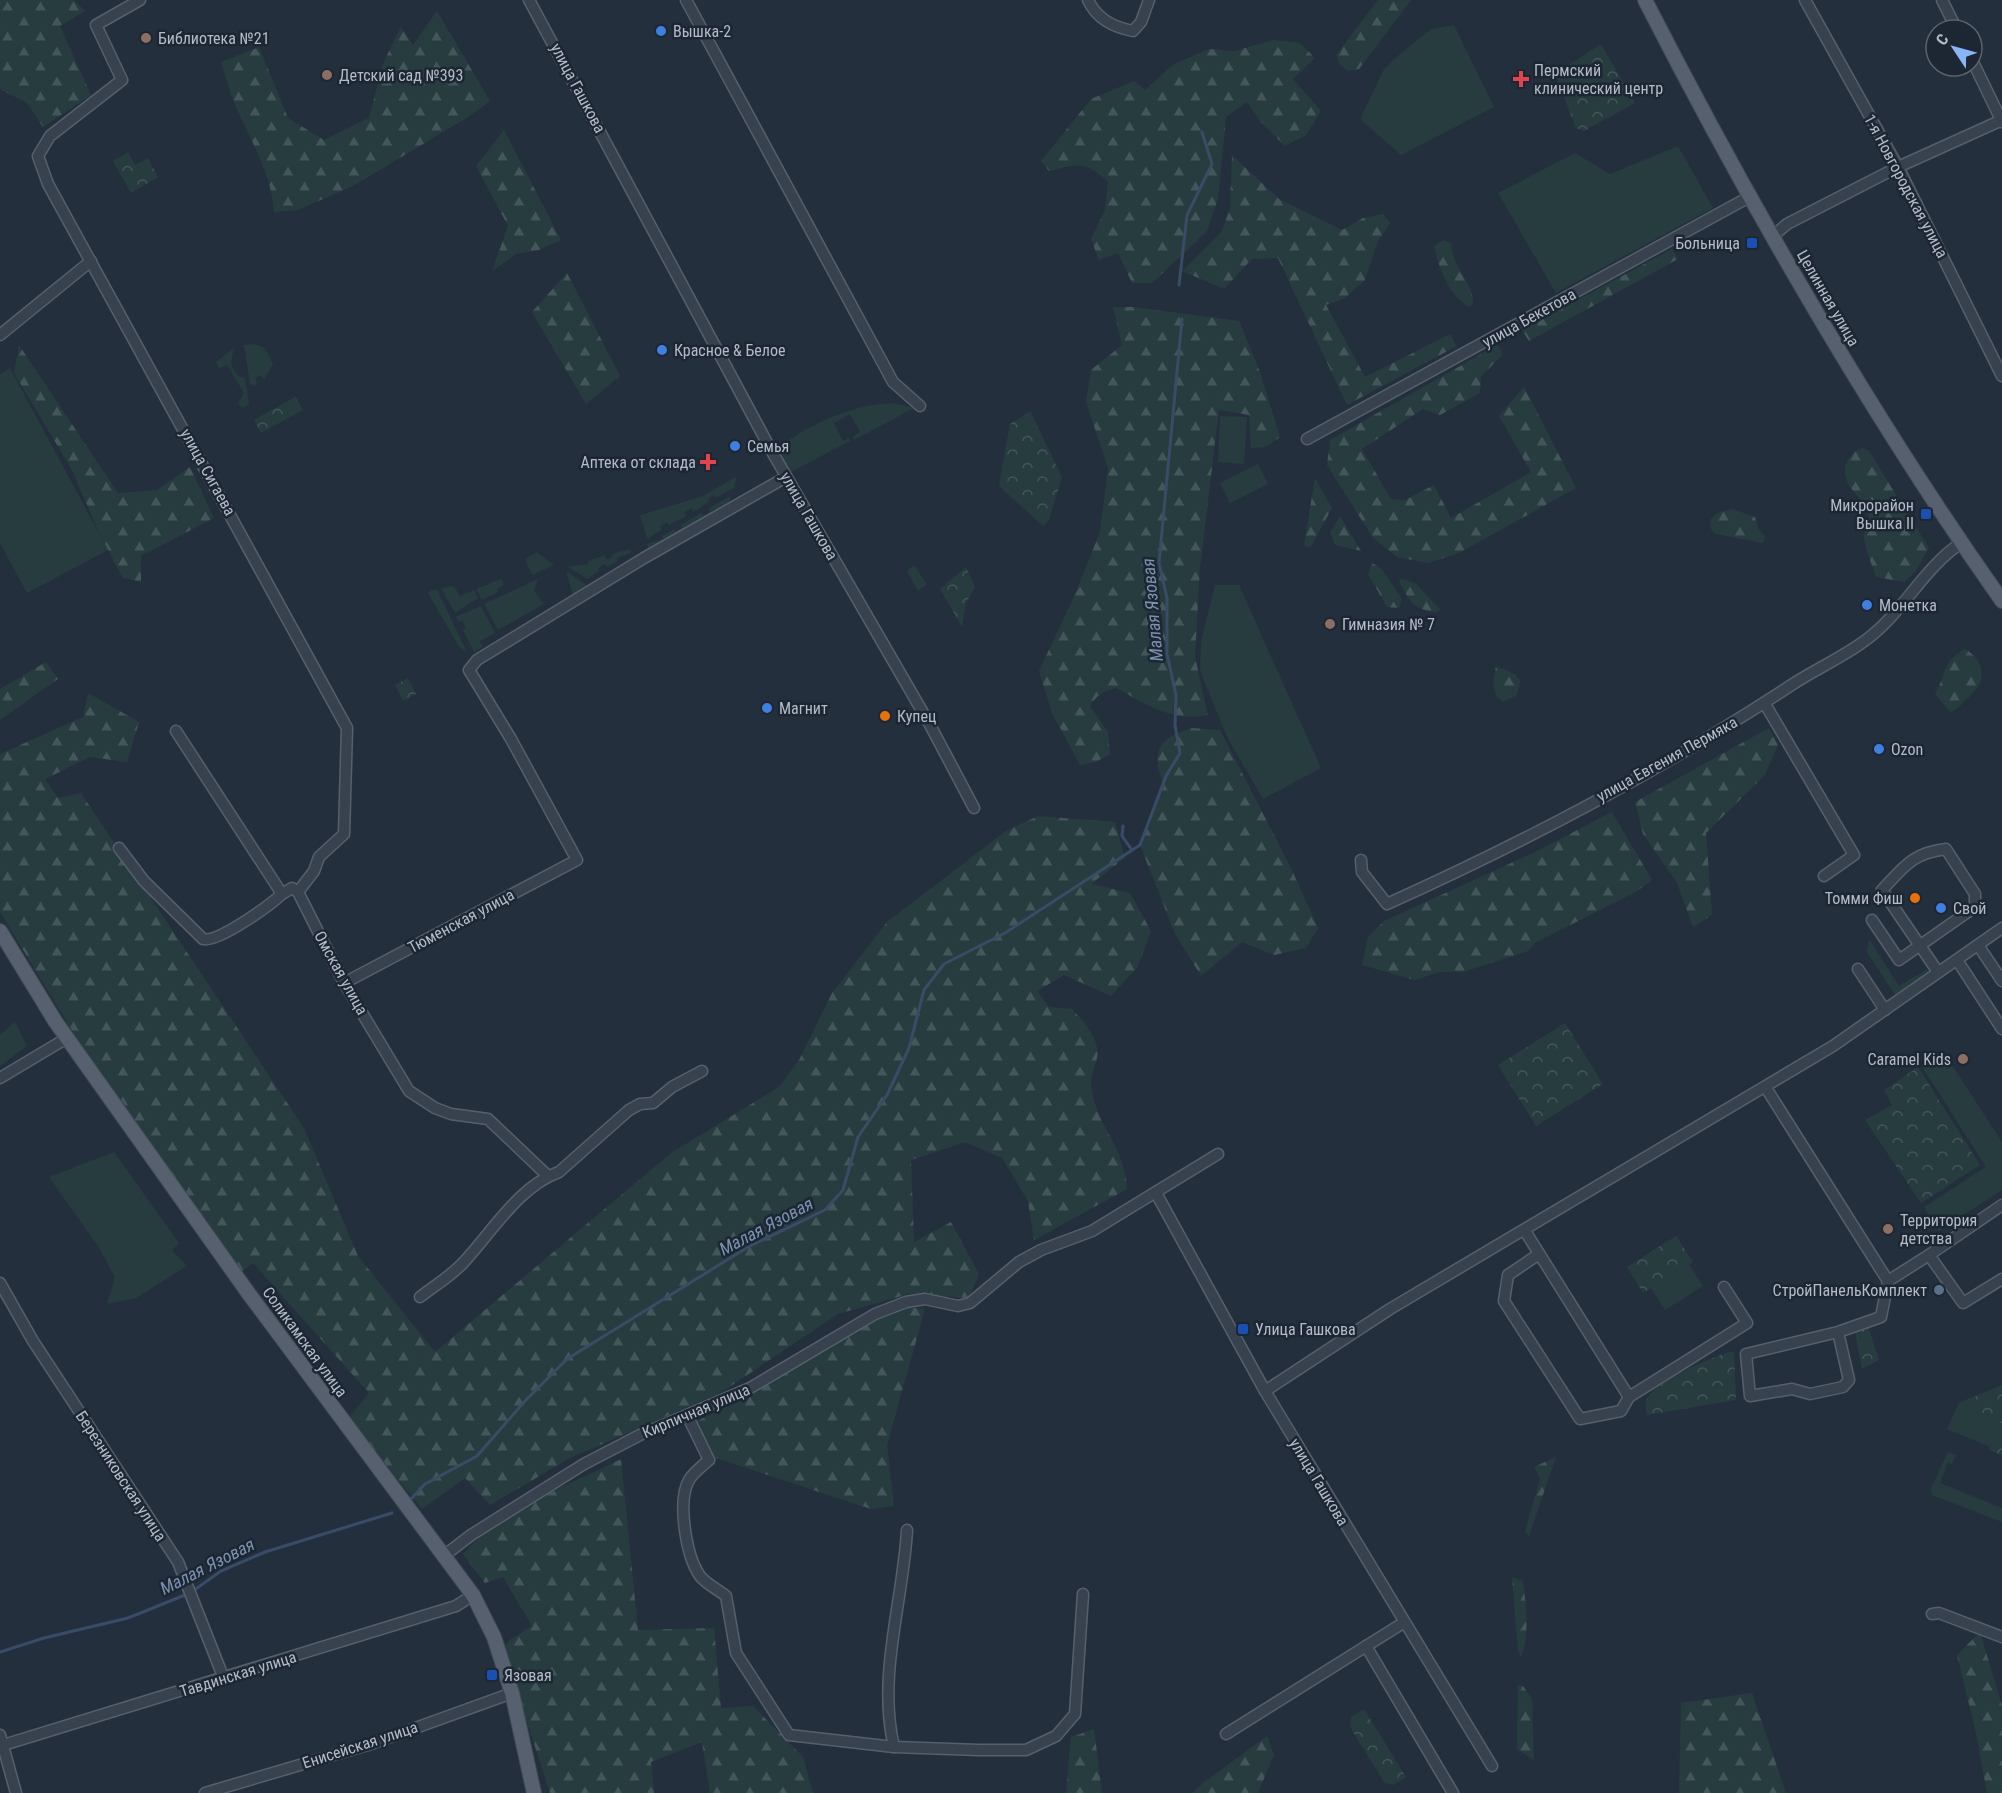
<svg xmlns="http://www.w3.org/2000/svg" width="2002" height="1793" font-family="'Roboto Condensed',sans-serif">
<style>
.green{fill:#263c3f}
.forest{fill:url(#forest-firs)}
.park{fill:url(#park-crowns)}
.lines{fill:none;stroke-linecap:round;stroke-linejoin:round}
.stream{stroke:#394c67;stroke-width:3}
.minor-casing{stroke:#565f6c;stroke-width:13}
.major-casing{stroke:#414a57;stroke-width:16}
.minor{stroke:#38414e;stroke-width:10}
.major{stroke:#56606e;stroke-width:14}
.shop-dot{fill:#3f7fe0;stroke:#1d2633;stroke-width:2}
.education-dot{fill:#8d6e63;stroke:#1d2633;stroke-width:2}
.health-dot{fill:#e0444e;stroke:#1d2633;stroke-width:2}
.transit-dot{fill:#1a4fb4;stroke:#1d2633;stroke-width:2}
.food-dot{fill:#e8710a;stroke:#1d2633;stroke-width:2}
.service-dot{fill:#5c6f8a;stroke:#1d2633;stroke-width:2}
.labels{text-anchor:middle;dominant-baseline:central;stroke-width:5;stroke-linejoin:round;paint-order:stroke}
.poi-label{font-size:16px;fill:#b4bcc9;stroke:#1d2633;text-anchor:start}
.street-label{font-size:16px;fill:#b4bcc9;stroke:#1d2633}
.water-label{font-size:18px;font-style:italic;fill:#7c92b1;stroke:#1d2633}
</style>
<defs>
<pattern id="forest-firs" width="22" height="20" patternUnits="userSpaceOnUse" patternTransform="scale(1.5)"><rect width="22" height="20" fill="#263c3f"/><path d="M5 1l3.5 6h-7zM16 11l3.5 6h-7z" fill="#435659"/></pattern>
<pattern id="park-crowns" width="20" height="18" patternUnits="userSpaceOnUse" patternTransform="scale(1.5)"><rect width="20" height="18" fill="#263c3f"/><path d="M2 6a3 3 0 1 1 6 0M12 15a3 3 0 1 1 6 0" fill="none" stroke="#435659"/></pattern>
</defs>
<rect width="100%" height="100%" fill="#242f3e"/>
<g class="green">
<polygon points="1454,25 1494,107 1401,155 1360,119 1384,69 1399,55 1431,29"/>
<polygon points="1678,146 1713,208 1556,293 1498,193 1575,153 1610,174"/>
<polygon points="255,344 265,348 273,364 264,380 260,375 256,378 257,384 254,386 250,384 244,345"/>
<path d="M235,347C230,360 229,367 240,377L245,378L249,404L242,408L238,403L244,393L227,365L219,368L216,362Z"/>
<polygon points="10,368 108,550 27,593 0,543 0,374"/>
<path d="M893,403L914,408L854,440L852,437L860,432L850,414L834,423L843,441L849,438L850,441L789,473L775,450C809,424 850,405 893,403Z"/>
<polygon points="1220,416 1247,417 1244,464 1218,462"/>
<polygon points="1258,464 1268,484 1230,503 1220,483"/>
<polygon points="737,476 734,488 716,498 714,495 708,499 709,502 693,512 692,508 684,512 686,516 669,525 667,522 660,526 661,530 647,539 640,515 703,496"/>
<polygon points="731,496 728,506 649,551 647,544 663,539 662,536 674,529 676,531 682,528 681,525 701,513 703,516 710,512 709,508"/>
<polygon points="630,549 631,552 638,550 617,558 618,561 607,567 605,564 598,568 599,571 587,579 568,567 588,564 588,561 605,555 606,559 613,557 612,554"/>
<polygon points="537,552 554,565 532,575 525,559"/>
<polygon points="914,565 927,584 918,591 907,571"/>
<polygon points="566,571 588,586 573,595"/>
<polygon points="501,579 504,585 497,589 498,592 482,600 476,589"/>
<polygon points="538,579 534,591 544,604 498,630 484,604"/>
<polygon points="1215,585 1239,585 1321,768 1263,799 1228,739 1200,671 1201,642"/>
<polygon points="454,586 460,596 474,590 478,598 455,613 441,588"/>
<polygon points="432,590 437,590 467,652 459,647 428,593"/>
<polygon points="481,606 495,633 480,641 483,647 474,652 463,630 466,628 462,620 459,622 456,617"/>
<polygon points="1869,939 1899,986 1927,969 1929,973 1895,995 1867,952"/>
<polygon points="15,1022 27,1046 0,1066 0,1035"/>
<polygon points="1943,1051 2002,1142 2002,1190 1939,1231 1924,1207 1986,1167 1921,1065"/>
<polygon points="114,1152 179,1243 172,1250 187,1266 136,1298 107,1304 115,1277 98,1246 49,1177"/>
<polygon points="1689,1264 1703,1286 1665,1310 1651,1288"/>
<polygon points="1959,1403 2001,1421 1990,1447 1947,1429"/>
<polygon points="1948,1452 1956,1455 1952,1464 1948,1462 1940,1483 2002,1508 2002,1522 1932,1495 1931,1488"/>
</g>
<g class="forest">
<polygon points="0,0 74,0 85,11 60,26 91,95 43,127 27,103 0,89"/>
<polygon points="1378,0 1411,0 1359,69 1348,71 1340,65 1336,55"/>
<path d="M437,11L490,101L468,117L353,186L298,210L274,212C272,175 251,141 236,107C230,93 226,77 221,62L259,47L288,118L324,140L369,118L384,61L401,27L413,45Z"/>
<path d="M1273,40L1300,43L1315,58L1293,79L1321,111L1306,135L1285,146L1261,122L1247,102L1226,117L1218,199L1207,231L1152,283H1132L1118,253L1099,260L1091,239L1105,210L1108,182C1086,160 1076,164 1049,171L1041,161L1091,99L1134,81L1145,90L1174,64L1209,49L1235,51Z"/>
<polygon points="504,130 561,240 539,250 516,254 492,271 508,226 476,166"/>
<polygon points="1232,155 1279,199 1342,230 1363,218 1383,214 1390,223 1378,241 1365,280 1345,298 1326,305 1365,377 1450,334 1457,346 1347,405 1278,258 1252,259 1224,289 1182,271 1221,232 1230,209"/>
<path d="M1443,240L1451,243C1452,267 1475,285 1473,305L1469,307C1449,295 1439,269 1434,246Z"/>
<polygon points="1672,249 1678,259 1529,341 1522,330"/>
<polygon points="567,273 620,376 586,404 532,312"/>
<path d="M1113,307H1134L1239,321L1260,372L1280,437L1266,447L1251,448L1249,415L1219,410L1200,568L1195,657L1208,715C1171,722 1148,705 1116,688C1103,691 1097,695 1090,706L1108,732L1110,754L1096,762L1080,765L1052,713L1039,671L1073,599L1100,532L1108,468L1086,402L1091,370L1122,345Z"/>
<polygon points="19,345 118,493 157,490 190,467 214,518 141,556 141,582 123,578 99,533 72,470 14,373"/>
<polygon points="1497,345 1503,354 1481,377 1480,393 1440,415 1423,409 1362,449 1391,499 1405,500 1434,485 1451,518 1531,472 1499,416 1524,387 1576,488 1459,553 1428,563 1397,557 1373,538 1327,465 1330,440"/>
<path d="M1863,448L1869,451L1929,548L1915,572L1904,582L1876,577C1872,564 1865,550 1864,536C1864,530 1869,524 1869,518C1868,502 1852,494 1847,481C1841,466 1849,452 1863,448Z"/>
<polygon points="1315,478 1332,508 1310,548 1304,545"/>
<polygon points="1732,509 1755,517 1759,530 1765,536 1763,543 1716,534 1711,529 1710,520 1717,513"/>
<polygon points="1340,516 1361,551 1335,545 1330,533"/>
<polygon points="1372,563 1381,568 1402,599 1399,608 1387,607 1368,574"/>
<path d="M1401,578L1416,584L1440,609L1436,613C1411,607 1411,603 1399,581Z"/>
<path d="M1965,649C1986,661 1987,682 1969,697C1962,703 1959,709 1950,712L1935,694C1947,674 1941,662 1965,649Z"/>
<polygon points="46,662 58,679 0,720 0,689"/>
<polygon points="1496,666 1515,674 1520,681 1517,695 1503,702 1496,696 1493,683"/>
<path d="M88,693L139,722L127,762L90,757L45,779L58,798L81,793L304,1128L358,1256L435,1352L671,1153L779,1087L799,1060L832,993L887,922L1006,831L1038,816L1115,822L1125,858L1091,884L1130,893L1151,931L1137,968L1111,996L1064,975L1037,991L1049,1007L1072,1009C1082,1020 1094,1032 1097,1048C1100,1059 1090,1073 1091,1084C1094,1123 1126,1148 1127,1189L1034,1240L1028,1201L1002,1158L965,1142L911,1160L914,1242L951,1222L979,1274L969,1298L909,1294L838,1314L722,1392L570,1458L490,1505L465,1478L422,1509L348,1419L369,1393L253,1263L241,1272L73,1032L0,912V754L83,717Z"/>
<path d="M1191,728L1220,730L1291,868L1318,928L1306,948L1274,955L1242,942L1201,976L1175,934L1140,845L1164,786C1151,753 1157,739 1191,728Z"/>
<polygon points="1769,728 1778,745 1765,775 1706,833 1712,915 1693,927 1677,883 1643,834 1635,802"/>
<polygon points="1612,812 1652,880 1637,891 1535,943 1528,951 1463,972 1439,972 1415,980 1362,965 1368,937 1384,921 1533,853"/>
<polygon points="905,1307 925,1309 887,1445 894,1506 871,1509 713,1457 697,1421 744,1399 876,1318"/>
<polygon points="1556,1457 1529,1536 1525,1531 1540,1479 1534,1467"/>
<path d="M621,1459L638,1630L714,1628L721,1708L753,1706L803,1757L813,1793H710L702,1742L651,1762L654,1793H550L503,1648L511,1639L532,1626L503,1577L485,1583L463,1554C502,1508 568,1486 621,1459Z"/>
<path d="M1512,1577L1523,1581C1526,1604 1530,1636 1521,1657L1518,1651Z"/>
<polygon points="1980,1632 2002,1706 2002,1793 1987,1793 1976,1733 1957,1655"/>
<polygon points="1518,1685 1523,1686 1532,1699 1534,1760 1517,1749"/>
<polygon points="1752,1693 1786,1793 1679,1793 1681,1703"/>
<polygon points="1094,1729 1102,1793 1066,1793 1071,1737"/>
<polygon points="1267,1736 1274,1755 1258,1793 1193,1793 1203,1783"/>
</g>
<g class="park">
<polygon points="1601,44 1635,103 1584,131 1576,128 1555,74"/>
<polygon points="128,152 135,165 148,158 158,177 131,193 113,161"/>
<polygon points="295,397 303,410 261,433 254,420"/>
<polygon points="1030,411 1062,477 1049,520 1043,526 999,486 1010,424"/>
<polygon points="966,567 975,587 966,603 962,627 940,589"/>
<polygon points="408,678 416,694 403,701 395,685"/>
<polygon points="1565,1023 1603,1084 1536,1126 1498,1065"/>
<polygon points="1918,1067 1980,1165 1921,1203 1865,1120 1892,1105 1884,1090"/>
<polygon points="1676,1236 1693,1262 1643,1293 1627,1267"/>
<polygon points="1868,1326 1879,1360 1862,1369 1855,1331"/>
<path d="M1734,1351L1736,1400L1647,1415C1646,1408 1644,1403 1648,1397C1660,1379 1713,1356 1734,1351Z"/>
<polygon points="2002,1385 2002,1455 1989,1450 2001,1421 1959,1403"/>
<polygon points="1364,1709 1406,1777 1393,1785 1384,1782 1350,1727 1351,1717"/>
</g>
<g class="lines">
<g class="stream">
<polyline points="1179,285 1187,215 1212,164 1202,132"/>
<polyline points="1123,826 1122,836 1132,850"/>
<polyline points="411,1499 425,1484 477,1456 525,1401 567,1359 748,1247 825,1210 843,1190 858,1137 887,1095 909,1048 924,990 944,964 1005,933 1140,845 1166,776 1180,753 1175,725 1176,695 1167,654 1167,598 1159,563 1182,319"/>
<polyline points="0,1652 44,1638 128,1618 190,1593 221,1571 265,1552 392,1513"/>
</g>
<defs>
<g id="minor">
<polyline points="140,0 96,25 122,80 50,136 38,156 48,184 347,728 344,834 319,857 314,871 298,892"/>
<polyline points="529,0 771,450 929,723 974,808"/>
<polyline points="686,0 893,382 920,406"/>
<path d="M1088,0C1097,19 1113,27 1133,31L1141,22L1149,0"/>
<polyline points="1805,0 1898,167 2002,376"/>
<polyline points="1942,0 1957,30"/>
<polyline points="1972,60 2002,122"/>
<polyline points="1773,236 1787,224 1898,167 2002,120"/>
<polyline points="0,335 91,261"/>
<polyline points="1307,439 1751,196"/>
<polyline points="1765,704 1854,855 1824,876"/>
<polyline points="176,731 282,894 292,888 298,892 344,983 409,1091 435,1108 451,1114 488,1119 548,1176"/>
<path d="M119,848L144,881L203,939C218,943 270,905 282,894"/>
<path d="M1361,860L1362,872L1387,904C1527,841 1665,768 1793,684C1816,669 1841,658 1863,642C1902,615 1922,569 1961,543"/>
<path d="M1872,920L1899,960L1975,907V894L1946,849C1912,853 1904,867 1882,890L1938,972"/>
<polyline points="1978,945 2002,981"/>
<polyline points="1957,960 2002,1029"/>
<polyline points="1858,969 1885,1010"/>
<polyline points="344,983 577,860 511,739 469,670 477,660 644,558 786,477"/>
<polyline points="0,1078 67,1038"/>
<polyline points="1766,1088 1888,1281 1929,1255"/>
<polyline points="1156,1193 1265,1391 1492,1766"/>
<polyline points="2002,1205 1929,1255 1963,1303 2002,1279"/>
<polyline points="1525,1231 1629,1397 1747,1323 1724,1287"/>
<polyline points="1539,1254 1508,1275 1504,1301 1580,1419 1621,1411 1629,1397"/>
<polyline points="0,1283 33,1341 178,1562 224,1679"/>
<path d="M420,1297C434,1286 451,1276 463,1263C492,1232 519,1186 559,1172L629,1110L640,1104L653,1103L672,1087L702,1071"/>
<polyline points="1838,1332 1849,1380 1843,1387 1810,1394 1792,1389 1750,1396 1746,1354 1838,1332 1881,1317 1888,1281"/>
<polyline points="1265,1391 1390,1309 1833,1046 2002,928"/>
<path d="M688,1417L709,1460C702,1466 693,1473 689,1480C677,1501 686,1556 700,1576C706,1584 719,1590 726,1596L736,1653L789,1735L894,1747L979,1750H1026L1056,1736L1075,1714L1083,1594"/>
<polyline points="445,1555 471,1535 584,1464 640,1435 750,1388 875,1314 906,1302 925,1299 958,1306 970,1303 1019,1262 1041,1250 1092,1231 1218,1154"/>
<polyline points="1932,1614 1939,1613 2002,1637"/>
<polyline points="1366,1646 1453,1793"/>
<polyline points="1226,1734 1403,1623"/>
<polyline points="0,1735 16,1793"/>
<polyline points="0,1746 456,1606 473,1595"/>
<path d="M894,1747C877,1676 903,1602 907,1530"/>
<polyline points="205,1793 371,1744 512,1693"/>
</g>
<g id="major">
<path d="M1645,0C1751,207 1868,411 2002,601"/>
<polyline points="0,931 55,1021 249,1294 473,1595 494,1637 512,1693 534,1793"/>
</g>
</defs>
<use href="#minor" class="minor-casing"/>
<use href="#major" class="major-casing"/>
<use href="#minor" class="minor"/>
<use href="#major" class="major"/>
</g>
<g class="shop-dot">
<circle cx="661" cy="31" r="6"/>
<circle cx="662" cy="350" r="6"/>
<circle cx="735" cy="446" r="6"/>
<circle cx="1867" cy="605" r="6"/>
<circle cx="767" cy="708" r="6"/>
<circle cx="1879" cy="749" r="6"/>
<circle cx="1941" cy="908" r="6"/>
</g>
<g class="education-dot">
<circle cx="146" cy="38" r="6"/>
<circle cx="327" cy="75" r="6"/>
<circle cx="1330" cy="624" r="6"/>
<circle cx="1963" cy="1059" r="6"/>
<circle cx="1888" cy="1229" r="6"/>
</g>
<g class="health-dot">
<path d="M1518 70h6v6h6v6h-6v6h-6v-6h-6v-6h6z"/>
<path d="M705 453h6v6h6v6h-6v6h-6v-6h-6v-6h6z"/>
</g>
<g class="transit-dot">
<rect x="1746" y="237" width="12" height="12" rx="3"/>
<rect x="1920" y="508" width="12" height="12" rx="3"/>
<rect x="1237" y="1323" width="12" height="12" rx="3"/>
<rect x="486" y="1669" width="12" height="12" rx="3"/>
</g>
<g class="food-dot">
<circle cx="885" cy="716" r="6"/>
<circle cx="1915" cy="898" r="6"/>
</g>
<circle class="service-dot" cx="1939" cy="1290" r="6"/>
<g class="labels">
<g class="poi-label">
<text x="673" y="31">Вышка-2</text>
<text x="158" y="38">Библиотека №21</text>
<text x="1534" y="70">Пермский<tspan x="1534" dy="18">клинический центр</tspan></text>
<text x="339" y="75">Детский сад №393</text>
<text x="1740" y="243" text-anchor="end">Больница</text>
<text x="674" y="350">Красное &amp; Белое</text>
<text x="747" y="446">Семья</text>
<text x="696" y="462" text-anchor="end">Аптека от склада</text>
<text x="1914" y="505" text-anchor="end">Микрорайон<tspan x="1914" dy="18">Вышка II</tspan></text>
<text x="1879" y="605">Монетка</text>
<text x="1342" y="624">Гимназия № 7</text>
<text x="779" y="708">Магнит</text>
<text x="897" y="716">Купец</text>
<text x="1891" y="749">Ozon</text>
<text x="1903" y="898" text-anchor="end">Томми Фиш</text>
<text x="1953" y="908">Свой</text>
<text x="1951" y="1059" text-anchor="end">Caramel Kids</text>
<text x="1900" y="1220">Территория<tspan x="1900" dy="18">детства</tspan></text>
<text x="1927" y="1290" text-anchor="end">СтройПанельКомплект</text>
<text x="1255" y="1329">Улица Гашкова</text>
<text x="504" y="1675">Язовая</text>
</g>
<g class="street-label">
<text transform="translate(578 88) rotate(62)">улица Гашкова</text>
<text transform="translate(1906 186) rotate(62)">1-я Новгородская улица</text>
<text transform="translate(1828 298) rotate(60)">Целинная улица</text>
<text transform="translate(1529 318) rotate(-29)">улица Бекетова</text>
<text transform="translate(208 472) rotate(61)">улица Сигаева</text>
<text transform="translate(809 516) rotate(60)">улица Гашкова</text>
<text transform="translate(1667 759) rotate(-29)">улица Евгения Пермяка</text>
<text transform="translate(461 921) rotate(-28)">Тюменская улица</text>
<text transform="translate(341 973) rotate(61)">Омская улица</text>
<text transform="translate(305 1342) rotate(54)">Соликамская улица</text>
<text transform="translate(696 1411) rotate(-23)">Кирпичная улица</text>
<text transform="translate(121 1476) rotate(57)">Березниковская улица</text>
<text transform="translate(1319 1482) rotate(59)">улица Гашкова</text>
<text transform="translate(238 1674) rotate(-17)">Тавдинская улица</text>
<text transform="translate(360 1745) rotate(-18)">Енисейская улица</text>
</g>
<g class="water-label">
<text transform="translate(1152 610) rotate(-95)">Малая Язовая</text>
<text transform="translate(766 1226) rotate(-28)">Малая Язовая</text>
<text transform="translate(207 1566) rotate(-27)">Малая Язовая</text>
</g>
</g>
<g transform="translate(1954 48) rotate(306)"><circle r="28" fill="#1d2633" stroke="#59626f" stroke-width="1.5"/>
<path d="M0-4.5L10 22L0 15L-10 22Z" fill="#8ab4f8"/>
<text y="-9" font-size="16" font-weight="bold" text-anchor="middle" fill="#b4bcc9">С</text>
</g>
</svg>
